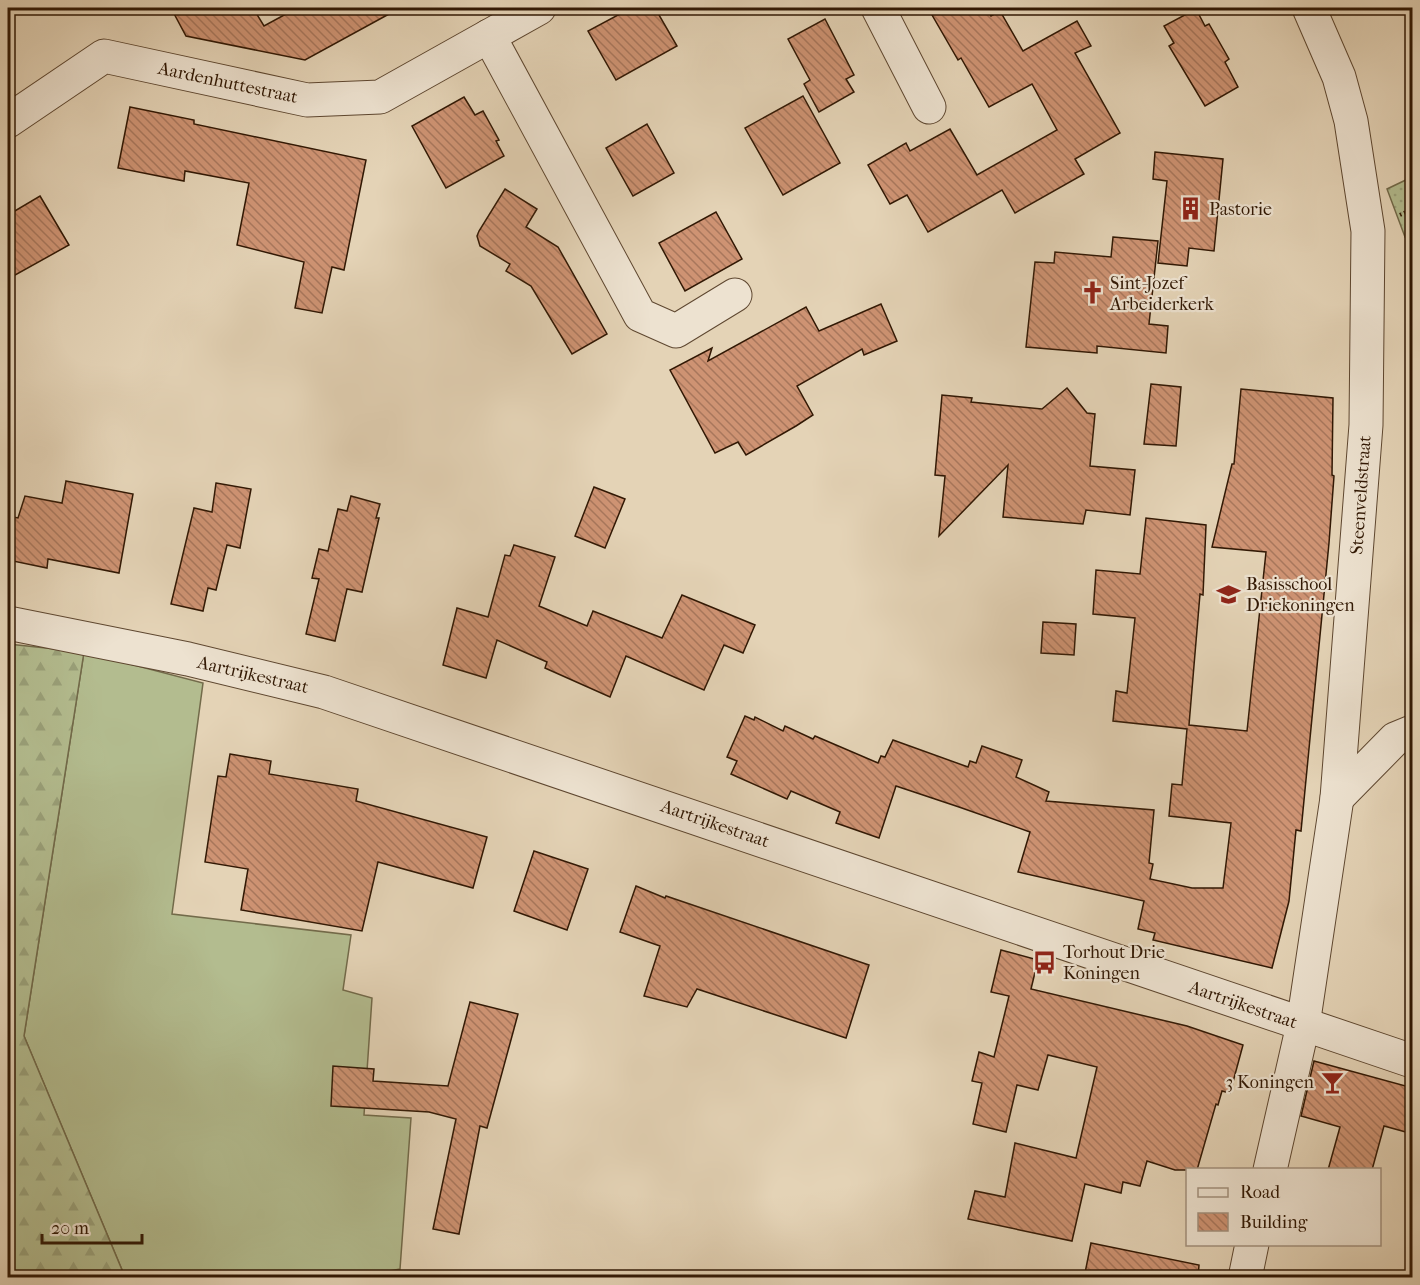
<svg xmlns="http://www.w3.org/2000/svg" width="1420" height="1285" font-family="'IM FELL French Canon',serif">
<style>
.grass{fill:#b3bc8f;stroke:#726a4a;stroke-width:1.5}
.forest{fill:url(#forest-firs);stroke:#726a4a;stroke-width:1.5}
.park{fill:url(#park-dots);stroke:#726a4a;stroke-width:1.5}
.building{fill:url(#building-back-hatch);stroke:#311804;stroke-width:1.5}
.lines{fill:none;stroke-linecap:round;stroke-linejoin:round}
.minor-casing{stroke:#5e4730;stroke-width:35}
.tertiary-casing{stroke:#5e4730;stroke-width:35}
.path{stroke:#311804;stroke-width:4;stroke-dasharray:1.5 3;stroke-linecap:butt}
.minor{stroke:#ede2d0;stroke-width:33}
.tertiary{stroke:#ede2d0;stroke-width:33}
.labels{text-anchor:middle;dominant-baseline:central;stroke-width:4.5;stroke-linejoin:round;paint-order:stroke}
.street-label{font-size:18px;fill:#311804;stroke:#ede2d0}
.poi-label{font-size:18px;fill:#311804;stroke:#ede2d0;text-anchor:start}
</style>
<defs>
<pattern id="forest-firs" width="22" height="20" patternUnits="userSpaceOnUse" patternTransform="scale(1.5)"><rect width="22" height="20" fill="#b3bc8f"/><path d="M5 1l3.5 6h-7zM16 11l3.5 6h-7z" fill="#9aa17a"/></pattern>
<pattern id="park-dots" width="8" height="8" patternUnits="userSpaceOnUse" patternTransform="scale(1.5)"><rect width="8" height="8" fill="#b3bc8f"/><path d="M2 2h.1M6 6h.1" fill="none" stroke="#9aa17a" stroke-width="1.8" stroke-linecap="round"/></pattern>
<pattern id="building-back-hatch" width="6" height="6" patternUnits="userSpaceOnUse" patternTransform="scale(1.5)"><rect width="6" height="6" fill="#ce9373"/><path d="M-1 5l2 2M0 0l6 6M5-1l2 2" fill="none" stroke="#a8775c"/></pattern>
</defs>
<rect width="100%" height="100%" fill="#e4d3b6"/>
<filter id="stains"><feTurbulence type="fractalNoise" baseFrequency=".00333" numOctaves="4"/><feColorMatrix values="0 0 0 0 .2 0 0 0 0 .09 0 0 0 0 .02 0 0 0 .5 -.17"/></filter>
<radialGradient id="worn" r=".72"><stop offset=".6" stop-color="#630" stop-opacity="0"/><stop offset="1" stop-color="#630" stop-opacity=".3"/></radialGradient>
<polygon class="grass" points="84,652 203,683 172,914 351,935 343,990 372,998 364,1115 411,1118 400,1269 354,1278 125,1277 24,1036"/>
<polygon class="forest" points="8,644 84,652 24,1036 125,1277 8,1277"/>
<polygon class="park" points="1412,177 1412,233 1405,237 1387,189"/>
<g class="building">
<polygon points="171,8 253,8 264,26 297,8 400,8 305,60 186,36"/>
<polygon points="631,8 655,8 677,46 616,80 588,31"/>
<polygon points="928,8 987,8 991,16 1000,11 1023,51 1077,21 1091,46 1075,53 1120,133 1075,159 1084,174 1015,213 1002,190 928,232 907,195 890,204 868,165 906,143 910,151 950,129 977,175 1057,130 1032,84 989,107 961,58 958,60"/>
<polygon points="1196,9 1205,26 1209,24 1229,59 1225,62 1238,87 1205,106 1169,46 1174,43 1164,26"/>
<polygon points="825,19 854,75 846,79 854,92 819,112 804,84 810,80 788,39"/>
<polygon points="803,96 840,163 783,195 745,128"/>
<polygon points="464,97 475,115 483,111 499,140 496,141 504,156 446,188 412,126"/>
<polygon points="130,107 194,120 194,124 366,160 344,270 332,267 322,313 295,308 304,262 237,245 249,183 185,171 184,181 118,168"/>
<polygon points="647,124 674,173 633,196 606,148"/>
<polygon points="1155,152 1223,159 1214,251 1189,248 1187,266 1158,263 1167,181 1153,179"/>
<polygon points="505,189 537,209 526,227 558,247 607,334 572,354 531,286 506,271 510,264 480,246 477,236 479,231"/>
<polygon points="40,196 69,245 8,279 8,215"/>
<polygon points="716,212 742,259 685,291 659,243"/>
<polygon points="1113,237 1158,241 1149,324 1168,326 1166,353 1097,346 1097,353 1026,347 1035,262 1054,263 1055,252 1111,257"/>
<polygon points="881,304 897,341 864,355 862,349 797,386 813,415 796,426 746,455 738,442 715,453 670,370 712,348 708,361 806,307 819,331"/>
<polygon points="1151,384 1181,387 1176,446 1144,444"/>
<polygon points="1067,388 1087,413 1095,414 1090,466 1135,470 1130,515 1086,510 1083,524 1003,517 1008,465 939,536 945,476 935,475 942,395 972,398 971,402 1042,409"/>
<polygon points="1241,389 1333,398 1332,475 1334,476 1329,543 1301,831 1296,830 1289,901 1272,968 1153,940 1155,933 1138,929 1144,901 1018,872 1030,832 959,807 896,786 879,838 836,823 840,812 791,791 787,799 731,774 737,761 727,757 745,716 754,720 755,717 783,731 785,726 813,739 815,736 878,763 881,756 885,757 893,740 968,767 970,761 976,763 982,746 1022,760 1016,777 1049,792 1046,801 1154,810 1149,863 1153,864 1150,879 1192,888 1223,888 1231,823 1169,816 1172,784 1182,785 1187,729 1113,721 1116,691 1127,693 1135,618 1093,614 1096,570 1140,574 1146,518 1206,525 1203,595 1200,594 1189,725 1247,731 1266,552 1212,547 1232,464 1234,464"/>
<polygon points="66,481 133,494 119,573 48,559 47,568 8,560 8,516 18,518 25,496 62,503"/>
<polygon points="216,483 251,489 240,548 227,545 216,590 208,588 203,611 171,604 194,508 212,512"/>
<polygon points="594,487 625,499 605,548 575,536"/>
<polygon points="351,496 380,504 376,518 379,518 362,592 347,589 335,641 306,634 319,579 312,578 319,549 328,551 338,509 347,511"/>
<polygon points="514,545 555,557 539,606 587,626 593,611 662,638 682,595 755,625 743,653 724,645 704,690 626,656 610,697 545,668 547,662 497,640 486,678 443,665 457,608 488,617 505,555 510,556"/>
<polygon points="1043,622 1076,624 1074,655 1041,653"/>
<polygon points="230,754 271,761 269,774 358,789 356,801 487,837 473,888 378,862 362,931 241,910 248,869 205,862 218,776 226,777"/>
<polygon points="534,851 588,869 567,930 514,911"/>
<polygon points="636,886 665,898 666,896 869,965 846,1038 697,989 687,1007 644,996 660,946 620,932"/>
<polygon points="1001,950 1038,960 1031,989 1187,1026 1243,1045 1230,1093 1222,1091 1218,1105 1216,1104 1197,1170 1175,1170 1147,1161 1140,1186 1123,1182 1121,1193 1085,1184 1072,1241 968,1219 975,1191 1005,1197 1015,1143 1076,1158 1097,1067 1048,1055 1038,1090 1017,1085 1006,1132 973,1124 982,1083 972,1081 979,1052 994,1057 1009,996 991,992"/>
<polygon points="470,1002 518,1014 487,1128 480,1126 459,1234 433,1229 456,1119 429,1112 331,1106 333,1066 374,1069 373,1081 448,1086"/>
<polygon points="1314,1061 1413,1088 1413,1134 1384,1126 1372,1170 1328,1170 1340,1127 1301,1116"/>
<polygon points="1091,1243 1199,1265 1198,1278 1084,1278"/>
</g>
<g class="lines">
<defs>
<g id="minor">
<polyline points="878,8 929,107"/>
<polyline points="489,36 640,315 676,331 735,295"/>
<polyline points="8,121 104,56 307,100 380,97 539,8"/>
<polyline points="1337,798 1395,739 1412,732"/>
<polyline points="1270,1170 1303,1025 1337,798 1366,425 1368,231 1351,121 1339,77 1309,8"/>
<polyline points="1245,1278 1252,1244"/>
</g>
<polyline id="tertiary" points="8,623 188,659 324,692 1412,1061"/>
</defs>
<use href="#minor" class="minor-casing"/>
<use href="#tertiary" class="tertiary-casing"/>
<polyline class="path" points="1400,215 1412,209"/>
<use href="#minor" class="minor"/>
<use href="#tertiary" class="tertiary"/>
</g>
<defs>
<symbol id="building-bare" viewBox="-9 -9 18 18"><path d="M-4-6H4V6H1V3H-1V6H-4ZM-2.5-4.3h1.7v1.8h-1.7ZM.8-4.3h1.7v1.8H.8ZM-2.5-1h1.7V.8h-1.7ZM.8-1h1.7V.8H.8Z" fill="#8f2418" stroke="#ede2d0" stroke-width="2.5" paint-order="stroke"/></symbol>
<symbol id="church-bare" viewBox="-9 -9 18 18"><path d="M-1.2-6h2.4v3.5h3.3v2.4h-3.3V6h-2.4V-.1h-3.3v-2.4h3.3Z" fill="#8f2418" stroke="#ede2d0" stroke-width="2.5" paint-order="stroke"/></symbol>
<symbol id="school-bare" viewBox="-9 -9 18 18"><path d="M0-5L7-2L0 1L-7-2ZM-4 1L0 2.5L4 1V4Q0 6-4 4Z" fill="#8f2418" stroke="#ede2d0" stroke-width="2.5" paint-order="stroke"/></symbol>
<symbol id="bus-bare" viewBox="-9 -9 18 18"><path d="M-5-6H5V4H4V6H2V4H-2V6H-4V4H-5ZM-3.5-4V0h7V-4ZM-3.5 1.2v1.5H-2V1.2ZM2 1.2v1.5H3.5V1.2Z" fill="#8f2418" stroke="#ede2d0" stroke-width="2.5" paint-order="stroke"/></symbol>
<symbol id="bar-bare" viewBox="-9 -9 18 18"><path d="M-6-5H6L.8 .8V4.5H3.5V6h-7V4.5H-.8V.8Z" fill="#8f2418" stroke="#ede2d0" stroke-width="2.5" paint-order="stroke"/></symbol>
</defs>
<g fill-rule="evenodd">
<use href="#building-bare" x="1174" y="192" width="33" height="33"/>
<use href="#church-bare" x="1076" y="276" width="33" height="33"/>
<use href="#school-bare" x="1212" y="578" width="33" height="33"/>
<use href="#bus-bare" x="1028" y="946" width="33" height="33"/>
<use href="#bar-bare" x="1316" y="1066" width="33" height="33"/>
</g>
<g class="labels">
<g class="street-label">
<text transform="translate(228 83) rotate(12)">Aardenhuttestraat</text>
<text transform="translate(1361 495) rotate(-86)">Steenveldstraat</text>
<text transform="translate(253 675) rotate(13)">Aartrijkestraat</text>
<text transform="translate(715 824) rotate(19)">Aartrijkestraat</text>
<text transform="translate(1243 1005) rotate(19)">Aartrijkestraat</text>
</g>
<g class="poi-label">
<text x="1209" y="209">Pastorie</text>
<text x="1110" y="283">Sint-Jozef<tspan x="1110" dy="21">Arbeiderkerk</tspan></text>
<text x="1246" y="584">Basisschool<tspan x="1246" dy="21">Driekoningen</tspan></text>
<text x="1063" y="952">Torhout Drie<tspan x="1063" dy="21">Koningen</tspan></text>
<text x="1314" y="1082" text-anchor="end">3 Koningen</text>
</g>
</g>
<rect width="1420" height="1285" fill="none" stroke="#e4d3b6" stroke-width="30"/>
<rect x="9" y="9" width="1402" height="1267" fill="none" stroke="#311804" stroke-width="3"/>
<rect x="15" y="15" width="1390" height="1255" fill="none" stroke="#311804" stroke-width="1.5"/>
<rect x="1186" y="1168" width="195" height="78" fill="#ede2d0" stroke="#a2917e" stroke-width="1.5"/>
<rect x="1198" y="1188" width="30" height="9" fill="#ede2d0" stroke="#a2917e" stroke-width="1.5"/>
<text x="1240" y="1198" font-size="18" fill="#311804">Road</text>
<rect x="1198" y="1213" width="30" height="18" fill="url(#building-back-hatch)" stroke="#a2917e" stroke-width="1.5"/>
<text x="1240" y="1228" font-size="18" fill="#311804">Building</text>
<path d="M42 1234v9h100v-9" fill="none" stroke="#311804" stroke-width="3"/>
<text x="51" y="1234" font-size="18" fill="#311804" stroke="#ede2d0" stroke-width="4.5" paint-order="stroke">20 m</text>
<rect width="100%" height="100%" filter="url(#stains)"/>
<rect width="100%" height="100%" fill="url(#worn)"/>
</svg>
